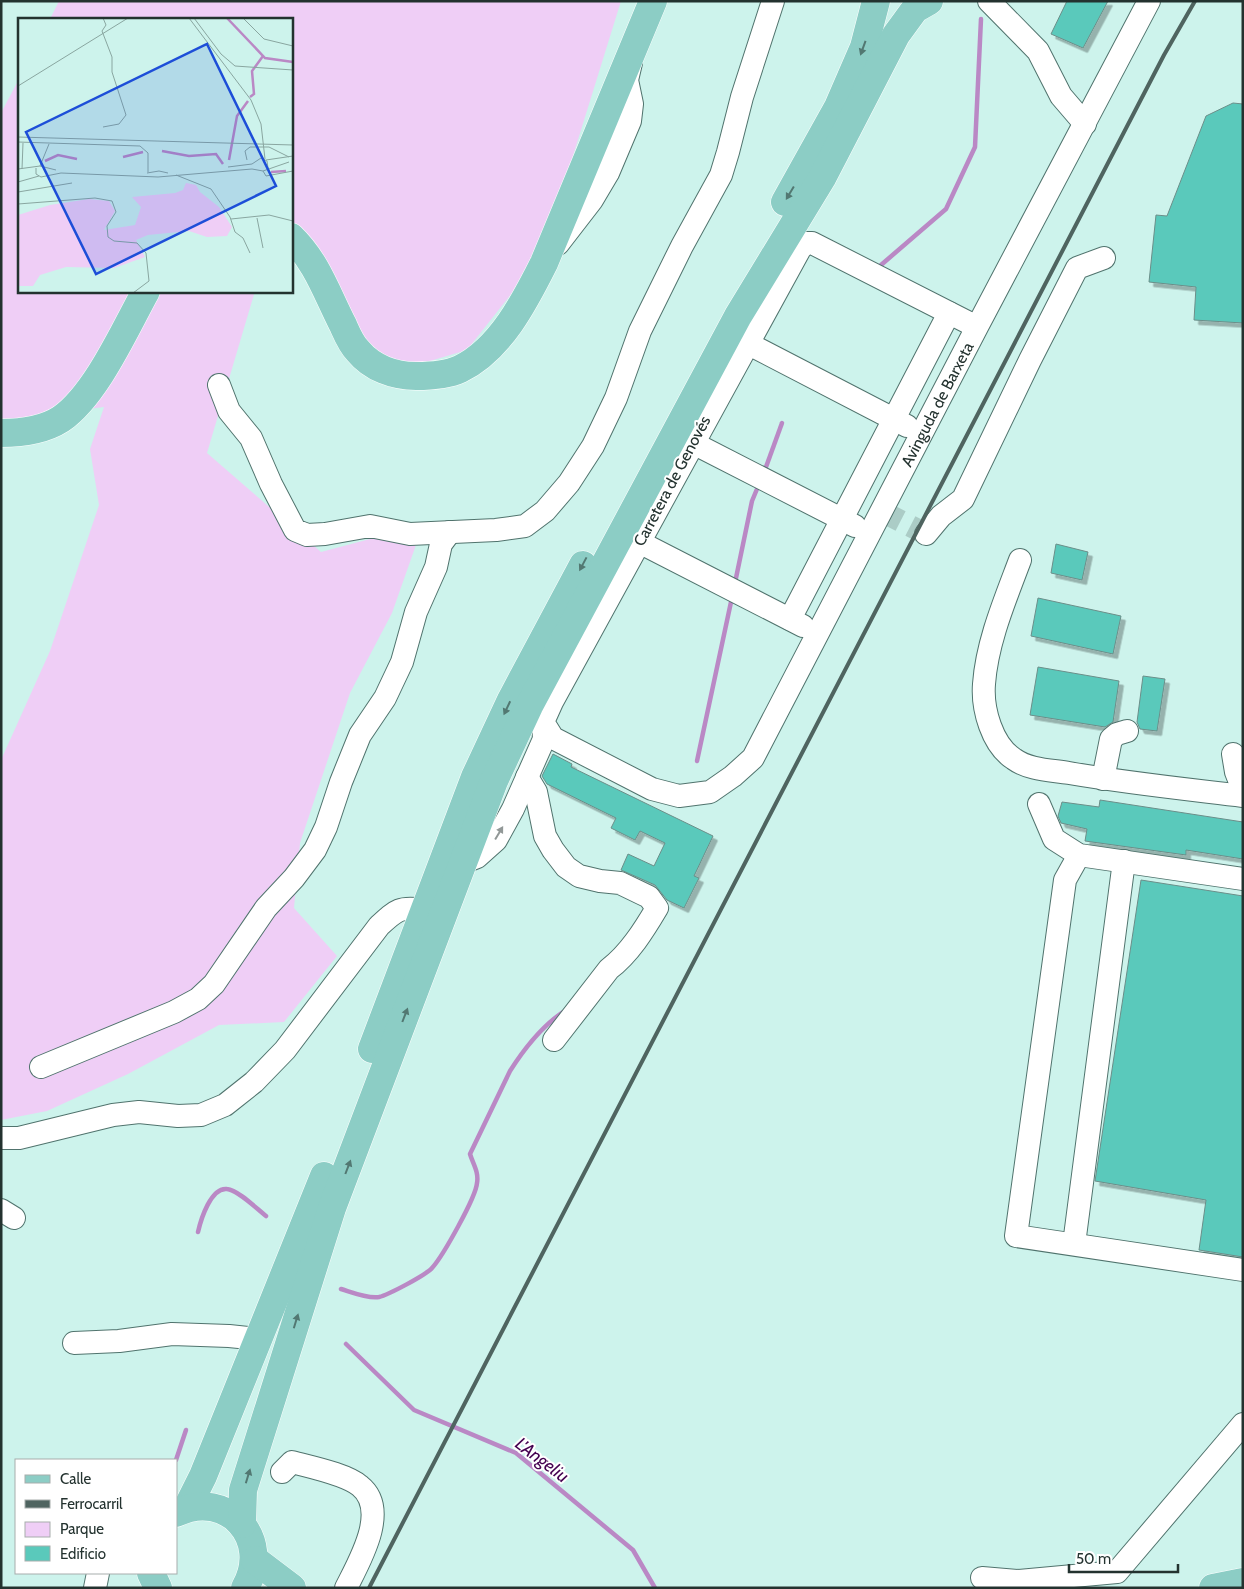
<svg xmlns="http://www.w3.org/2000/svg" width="1244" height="1589" font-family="Cabin,sans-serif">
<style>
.green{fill:#efcef6}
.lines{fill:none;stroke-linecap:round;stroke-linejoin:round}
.stream{stroke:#ba88c5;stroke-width:4.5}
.building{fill:#5ac9bb;stroke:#6b8e89;filter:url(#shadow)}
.minor-tunnel{stroke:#abccc6;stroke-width:22;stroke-dasharray:22 11;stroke-linecap:butt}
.minor-casing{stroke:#50736d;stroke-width:24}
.major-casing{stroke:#fff;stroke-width:29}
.minor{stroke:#fff;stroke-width:22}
.major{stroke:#8ccdc5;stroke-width:28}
.rail{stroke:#4f6460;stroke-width:4}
.oneway{fill:#527872}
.oneway2{fill:#919897}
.labels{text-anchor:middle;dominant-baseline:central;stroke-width:4;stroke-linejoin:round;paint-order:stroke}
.street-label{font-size:16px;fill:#23322f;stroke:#fff}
.water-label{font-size:18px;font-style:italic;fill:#450251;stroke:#fff}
.inset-river{fill:none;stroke:#ba88c5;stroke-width:2.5}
.inset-road{fill:none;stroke:#89a6a0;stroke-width:1}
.view{fill:#1d4ed8;fill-opacity:0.15;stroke:#1d4ed8;stroke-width:2.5}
.inset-edge{fill:none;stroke:#23322f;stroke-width:2.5}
</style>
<defs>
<filter id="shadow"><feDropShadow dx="4.5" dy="4.5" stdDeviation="0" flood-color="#0004"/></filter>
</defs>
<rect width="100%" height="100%" fill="#cdf3ec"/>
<g class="green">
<polygon points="59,1 621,1 554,217 512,293 467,350 420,364 384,357 360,334 301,228 291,221 291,19 50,19"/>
<polygon points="19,79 19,291 255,291 207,453 321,552 423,525 392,613 350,693 300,843 294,908 337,956 284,1022 219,1025 128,1074 47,1111 1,1120 1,760 50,651 99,505 90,449 104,407 1,420 1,113"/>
</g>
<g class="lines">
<g class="stream">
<polyline points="881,265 946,209 975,147 981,19"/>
<polyline points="766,467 782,423"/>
<polyline points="736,578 752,501 757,489"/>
<polyline points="697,761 731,602"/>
<path d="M198,1232C201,1219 211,1187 227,1189C238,1190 257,1209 266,1216"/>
<path d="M341,1289C351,1292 368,1299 379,1297C388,1295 426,1275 432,1268C443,1256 476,1197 477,1183C479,1172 473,1164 470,1154L510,1071C524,1049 541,1027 563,1012"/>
<polyline points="346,1344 414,1410 516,1453 633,1550 655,1588"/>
<polyline points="176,1460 186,1430"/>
</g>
</g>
<g class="building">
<polygon points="1067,1 1108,1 1083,48 1051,34"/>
<polygon points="1233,103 1243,104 1243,323 1194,320 1196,287 1149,282 1156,215 1167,216 1206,116"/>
<polygon points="1056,544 1088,552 1082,580 1051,573"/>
<polygon points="1038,598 1121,616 1113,654 1031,636"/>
<polygon points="1038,667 1119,681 1113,722 1105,727 1030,715"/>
<polygon points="1143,676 1165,679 1157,731 1140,729 1137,722"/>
<polygon points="553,754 572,764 571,767 713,836 694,876 699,878 684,908 667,900 655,885 621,870 628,854 654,866 665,843 640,831 635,840 611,828 616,818 547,784 542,776"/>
<polygon points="1100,800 1243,822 1243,859 1186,850 1186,855 1085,841 1087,829 1061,823 1058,816 1062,802 1099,807"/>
<polygon points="1141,880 1243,896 1243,1257 1199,1250 1206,1200 1095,1181"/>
</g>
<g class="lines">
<polyline class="minor-tunnel" points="881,511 926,534"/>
<defs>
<g id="minor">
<polyline points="989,1 1038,51 1061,96 1085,124"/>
<polyline points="558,244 592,200 608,173 630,121 632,104 627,80 631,63"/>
<path id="s1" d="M977,327L812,243H806L800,249L552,702L543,722L553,738L652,789L679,796L710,792L733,776L753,758L977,327L1149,1"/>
<polyline points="747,343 907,426"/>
<polyline points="219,385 229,411 251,438 271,484 295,530 307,535 325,534 370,526 410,534 496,530 525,526 545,511 569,483 593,446 616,398 640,331 682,246 721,175 728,152 742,97 773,1"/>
<polyline points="693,443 855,526"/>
<polyline points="926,534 941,516 963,499 1030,360 1077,268 1104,258"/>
<polyline points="639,542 803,626"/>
<path d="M1020,560C1005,600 987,642 984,684C982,709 992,745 1014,759C1029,770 1051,770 1069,773C1127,783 1185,789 1243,796"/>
<polyline points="790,619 949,313"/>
<polyline points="1233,754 1236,772 1243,790"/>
<path d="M527,777L536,792L545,836L553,850L566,867L579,876L600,881L620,883L649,897L657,908C644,930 629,954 609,969L554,1040"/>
<polyline points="1103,779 1111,739 1117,734 1127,731"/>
<polyline points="1039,804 1054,839 1079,855 1243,879"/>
<polyline points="1079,855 1065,880 1016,1236 1243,1270"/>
<polyline points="462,863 477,857 496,840 513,809 544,739 543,722 540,719"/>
<polyline points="41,1067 174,1012 198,999 214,984 266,908 294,878 315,850 326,827 341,782 360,735 385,698 402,662 416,612 436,567 441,544 450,532"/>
<path d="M1,1138H19L113,1115L139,1112L178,1116L201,1115L225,1105L254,1082L285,1050L379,926C396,910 400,906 424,910"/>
<polyline points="1,1210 14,1218"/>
<polyline points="1074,1244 1124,861"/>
<polyline points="74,1343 119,1341 172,1334 229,1336 259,1339"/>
<path d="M282,1472L292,1462C310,1467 346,1474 360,1486C390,1510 359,1562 346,1588"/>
<polyline points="982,1578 1019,1581 1117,1572 1243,1424"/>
<polyline points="95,1588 98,1573"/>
</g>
<g id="major">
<polyline points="785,202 838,107 864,47 876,1"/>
<path d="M291,237C317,262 327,294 343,325C347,334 351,344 358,351C372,368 394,376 416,376C430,376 447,375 460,369C500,350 525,301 544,263L653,1"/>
<path d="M1,433C21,433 44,430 61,419C96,395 125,329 146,291"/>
<polyline points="372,1049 475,777 511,700 583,565"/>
<polyline points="187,1508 203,1476 324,1176"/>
<path d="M176,1513C227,1488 273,1539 245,1588"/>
<polyline points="242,1524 243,1490 332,1208 494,781 529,706 738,316 822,178 896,35 915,9 929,1"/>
<polyline points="255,1560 292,1588"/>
<polyline points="151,1573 158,1588"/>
<polyline points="1213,1588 1243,1582"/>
</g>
</defs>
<use href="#minor" class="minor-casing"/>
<use href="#major" class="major-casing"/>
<use href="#minor" class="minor"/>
<use href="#major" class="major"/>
<polyline class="rail" points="369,1588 1164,55 1195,1"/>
</g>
<defs><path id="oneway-solid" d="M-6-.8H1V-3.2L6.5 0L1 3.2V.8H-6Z" transform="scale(1.25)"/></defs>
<g class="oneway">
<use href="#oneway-solid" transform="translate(863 48) rotate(110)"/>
<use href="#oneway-solid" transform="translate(790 193) rotate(121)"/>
<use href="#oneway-solid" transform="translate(583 564) rotate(118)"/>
<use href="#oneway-solid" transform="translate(507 708) rotate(115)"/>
<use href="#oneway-solid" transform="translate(405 1015) rotate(-69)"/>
<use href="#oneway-solid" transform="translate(348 1167) rotate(-69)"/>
<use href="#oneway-solid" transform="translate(296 1321) rotate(-73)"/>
<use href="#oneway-solid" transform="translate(248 1476) rotate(-73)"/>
</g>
<use class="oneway2" href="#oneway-solid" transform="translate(499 833) rotate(-59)"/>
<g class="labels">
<g class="street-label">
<text stroke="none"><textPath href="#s1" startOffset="1381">Avinguda de Barxeta</textPath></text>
<text transform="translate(672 481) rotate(-62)">Carretera de Genovés</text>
</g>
<g class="water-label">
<text transform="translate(542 1460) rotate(37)">L'Angeliu</text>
</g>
</g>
<g transform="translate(18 18)">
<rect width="275" height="275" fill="#cdf3ec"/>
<path d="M168,165L178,167L182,174L201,189L214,209L209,218L189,219L171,213L130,217L118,222L127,239L96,250L48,249L22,257L15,268H0V197L32,187L71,181L91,183L97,193L86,212L117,207L123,189L114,179L157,175L165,172Z" fill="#efcef6"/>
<path class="inset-river" d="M209,0L247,40L275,44M232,79L236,76L234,53L245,38M144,133L171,138L198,136L205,146M105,139L125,134M211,142L219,98L230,83M27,143L40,137L59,141M253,154L268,153"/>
<path class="inset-road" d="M171,0L233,82L243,106L247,141M176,0L203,36L217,48L275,52M225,0L246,21L275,28M0,68L110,0M85,109L101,106L108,97L94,54V39L84,13L88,7L85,0M0,119L275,127M0,124L122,128L130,135V154M229,142L227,133L232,129H251L271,139M248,142L275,138M22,148L31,126M210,149L234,146L243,140L249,143L250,150M18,150V156L23,159L43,155L140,159L234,151L245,153L271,144M0,151L22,148L38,152M4,151L5,125M245,153L248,158L275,153M129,155L141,153L150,155M158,157L193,171L212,199L217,214L225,220L232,235M0,164L21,158M0,174L54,165M0,186L77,180L94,183L98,194L89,208L90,219L96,223L119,225L128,235L131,263L115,275M239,200L245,230M213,201L251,197L275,203"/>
<path class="view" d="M189,26L258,168L78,256L8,114Z"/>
<rect width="275" height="275" class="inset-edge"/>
</g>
<rect width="1244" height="1589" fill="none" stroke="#23322f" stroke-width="5"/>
<rect x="15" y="1459" width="162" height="115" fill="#ffffff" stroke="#a7adac"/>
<rect x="25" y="1475" width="25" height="8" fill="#8ccdc5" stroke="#a7adac"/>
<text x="60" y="1484" font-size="15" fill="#23322f">Calle</text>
<rect x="25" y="1500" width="25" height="8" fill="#4f6460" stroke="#a7adac"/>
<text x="60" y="1509" font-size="15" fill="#23322f">Ferrocarril</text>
<rect x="25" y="1522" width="25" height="15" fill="#efcef6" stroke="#a7adac"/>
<text x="60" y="1534" font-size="15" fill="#23322f">Parque</text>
<rect x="25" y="1546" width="25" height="15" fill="#5ac9bb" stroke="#a7adac"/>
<text x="60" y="1559" font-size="15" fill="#23322f">Edificio</text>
<path d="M1069 1564v8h109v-8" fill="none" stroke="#23322f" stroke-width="2.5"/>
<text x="1076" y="1564" font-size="15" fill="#23322f" stroke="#ffffff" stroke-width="4" paint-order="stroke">50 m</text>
</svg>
